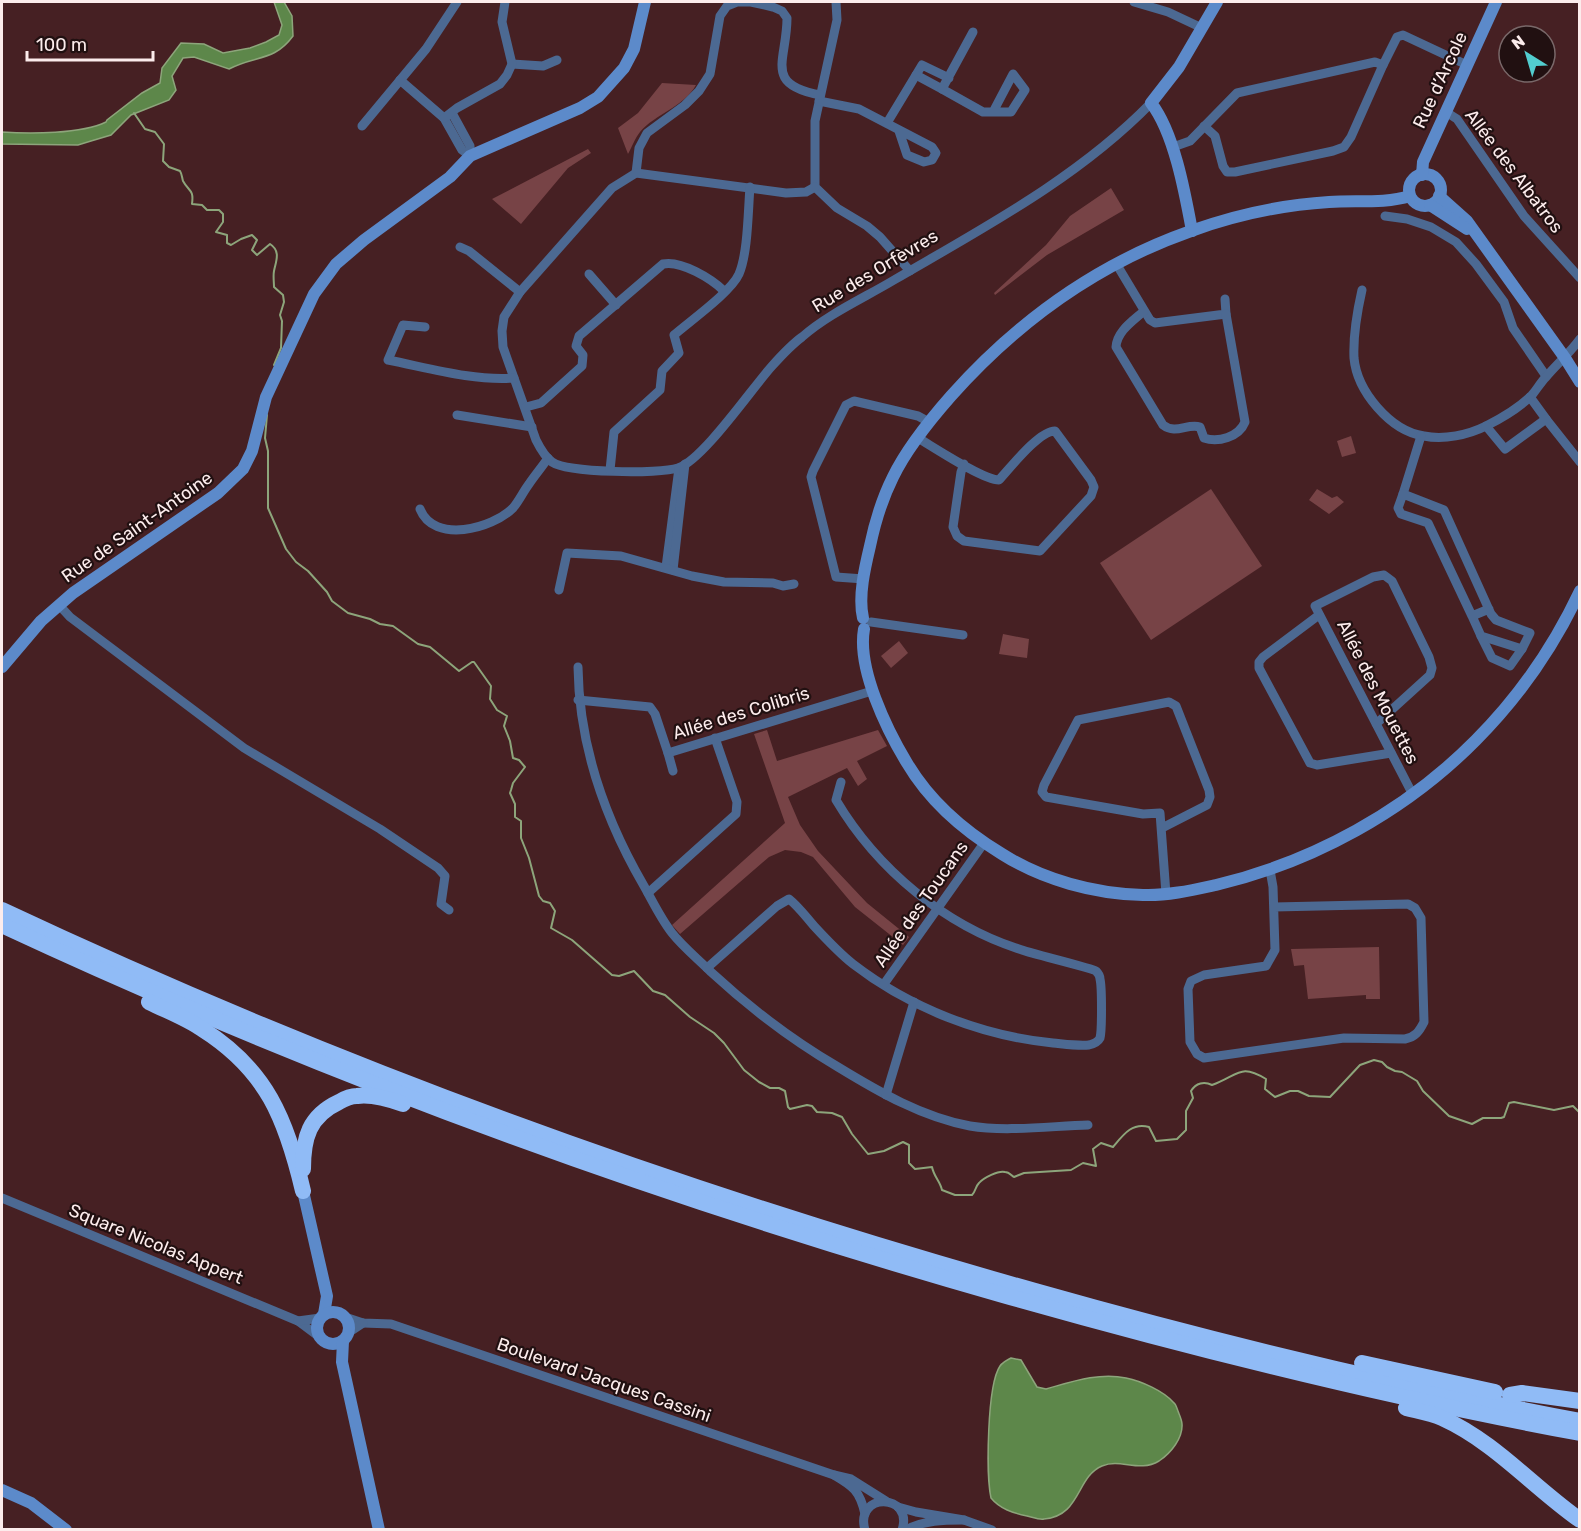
<svg xmlns="http://www.w3.org/2000/svg" width="1581" height="1531" font-family="Rubik,sans-serif">
<style>
.green{fill:#774346}
.water{fill:#5d874a;stroke:#8da57b;stroke-width:1.5}
.lines{fill:none;stroke-linecap:round;stroke-linejoin:round}
.stream{stroke:#8da57b;stroke-width:2}
.street{stroke:#4c6992;stroke-width:9}
.secondary{stroke:#5c8aca;stroke-width:12}
.highway{stroke:#90bbf6;stroke-width:16}
.labels{text-anchor:middle;dominant-baseline:central;stroke-width:4.5;stroke-linejoin:round;paint-order:stroke}
.street-label{font-size:18px;fill:#fcecec;stroke:#211011}
</style>
<rect width="100%" height="100%" fill="#462023"/>
<g class="green">
<path d="M662,83L696,85C684,107 655,114 640,132C635,138 632,147 628,154L618,128L638,113Z"/>
<polygon points="588,149 591,153 568,168 521,224 492,199"/>
<polygon points="1111,188 1124,210 1047,255 995,295 994,293 1046,245 1070,216"/>
<polygon points="1351,436 1356,453 1342,457 1337,441"/>
<polygon points="1211,489 1262,566 1151,640 1100,563"/>
<polygon points="1317,489 1332,498 1337,496 1344,502 1329,514 1309,500"/>
<polygon points="1003,634 1029,639 1027,658 999,654"/>
<polygon points="899,641 908,653 891,668 881,656"/>
<polygon points="767,730 777,761 878,730 887,746 857,761 867,779 858,786 847,768 788,797 800,825 818,851 867,903 909,937 903,945 855,907 813,857 801,852 785,850 769,857 680,934 672,925 785,823 754,734"/>
<polygon points="1379,947 1380,999 1366,999 1366,995 1308,999 1304,965 1294,966 1291,949"/>
</g>
<g class="water">
<path d="M274,2H284L292,16L293,36C274,62 255,55 229,69L194,57L183,58L172,76L176,90L169,100L131,115L111,135L91,141L78,145L2,144V132C30,134 81,134 106,122L107,120L142,93L160,83L162,68L181,43L204,44L223,53L250,48L266,42L279,35L282,25Z"/>
<path d="M1011,1358L1021,1360L1037,1387L1046,1389C1071,1382 1099,1372 1126,1378C1141,1381 1164,1391 1174,1403C1176,1404 1177,1409 1178,1411C1179,1414 1182,1420 1182,1424C1183,1438 1171,1453 1159,1461C1139,1473 1121,1458 1102,1466C1076,1477 1081,1516 1044,1519C1039,1520 1032,1517 1027,1516C1013,1513 1000,1509 991,1498C986,1475 987,1385 1000,1366C1002,1363 1007,1360 1011,1358Z"/>
</g>
<g class="lines">
<g class="stream">
<path d="M134,113L145,129L155,132L164,144L163,161L169,167L180,171C182,174 182,178 183,181C189,192 194,189 192,204L202,205L207,210H219L223,214V222L216,232L227,235V243L231,245L241,239L252,235L257,240L252,250L257,255L270,244C281,251 276,261 274,271C273,276 274,282 274,287L283,295L284,302L280,315L282,321L281,348L274,365"/>
<path d="M267,415L265,438L268,451V508L286,549L296,562L308,571L327,592L332,601L348,613L370,619L380,624L393,626L418,644L430,647L459,671L472,662H474L491,686L490,699L497,710L507,716L504,726L510,741L513,758L519,760L525,767L513,783L511,790L510,793L515,804V817L521,821V838L529,858L539,896L543,901L550,903L555,911L551,928L572,940L612,975L619,976L634,971L653,991L665,995L690,1017L714,1033L724,1043L744,1070L759,1082L770,1088H779L785,1091L788,1107L790,1109L807,1105L812,1106L817,1112L832,1113L842,1117L852,1134L868,1154L884,1151L903,1142L909,1145V1163L915,1169L932,1167C934,1177 940,1181 942,1190L955,1195H972C976,1191 975,1187 979,1183C983,1178 999,1170 1005,1172C1009,1172 1011,1175 1014,1177L1024,1173L1071,1170L1083,1163L1096,1166L1093,1149L1101,1143L1113,1147C1123,1135 1132,1122 1149,1127L1156,1141L1177,1139L1186,1130V1111L1193,1098L1191,1091C1196,1083 1204,1081 1212,1085C1239,1075 1240,1063 1266,1079L1265,1089L1275,1097L1290,1091H1298L1309,1096L1330,1097L1360,1065L1374,1060L1382,1062L1387,1067L1395,1071L1402,1072L1417,1081L1423,1091L1449,1116L1472,1124L1483,1118H1501L1504,1117L1509,1103L1514,1102L1554,1110L1573,1106L1580,1113"/>
</g>
<g class="street">
<polyline points="836,2 837,20 815,121 815,187 837,208 867,226 880,237 910,271"/>
<polyline points="1134,2 1168,12 1202,28"/>
<polyline points="512,64 543,66 557,60"/>
<polyline points="949,78 922,65 916,75 942,89 973,32"/>
<polyline points="400,80 444,118 462,150 470,156"/>
<polyline points="942,89 983,112 1011,112 1025,90 1013,74 993,112"/>
<polyline points="819,101 859,109 932,147 936,153 932,160 924,162 907,155 899,131"/>
<polyline points="1446,112 1457,119 1524,216 1580,278"/>
<polyline points="452,113 470,146 470,156"/>
<polyline points="444,118 457,108 500,84 507,75 512,64 502,22 505,2"/>
<polyline points="887,123 916,75"/>
<polyline points="362,126 426,49 457,2"/>
<polyline points="1204,126 1215,136 1223,166 1227,172 1235,172 1333,151 1344,147 1351,137 1383,65"/>
<polyline points="1173,147 1190,141 1237,93 1375,62 1383,65 1397,37 1403,35 1467,65"/>
<path d="M636,173L639,148L647,133L685,105L699,91L710,74L720,16L727,6L737,2H751L773,7L782,11L787,18C787,61 763,84 820,95"/>
<path d="M815,187L806,192L786,193L636,173L612,188L520,292L504,317L502,331L503,347L536,440C540,448 545,457 552,462C568,473 659,474 678,468C703,460 752,388 772,366C781,356 791,345 802,337C828,314 864,298 894,280C983,228 1078,178 1151,103"/>
<polyline points="1385,216 1407,219 1431,227 1456,242 1476,264 1504,302 1513,328 1546,376"/>
<polyline points="460,247 469,251 520,292"/>
<polyline points="1117,265 1150,320 1155,323 1226,314 1225,299"/>
<polyline points="589,274 616,305"/>
<path d="M1362,290C1357,312 1353,336 1354,358C1357,391 1390,431 1424,436C1444,440 1468,435 1486,426C1502,418 1520,407 1532,395C1537,389 1541,382 1546,377C1558,363 1569,354 1580,339"/>
<path d="M1144,311C1133,321 1117,331 1116,347L1163,425C1176,435 1187,423 1200,427L1204,438C1218,443 1239,437 1245,422L1226,314"/>
<path d="M425,327L403,325L388,360C429,368 473,381 514,378"/>
<polyline points="1530,397 1546,419"/>
<path d="M526,407L541,403L582,366L583,355L576,346L579,336L663,264C681,260 712,279 724,291"/>
<polyline points="457,415 532,427"/>
<polyline points="1486,426 1505,449 1546,419 1580,462"/>
<path d="M918,438C935,448 983,480 999,480C1011,467 1039,431 1055,431L1091,480L1094,487L1091,496L1040,551L964,541L957,536L953,527L961,472L964,464"/>
<path d="M610,470L614,432L660,390L662,371L679,353L674,335C690,321 731,292 739,274C748,253 748,211 750,187"/>
<polyline points="1403,494 1421,436"/>
<path d="M420,509C434,544 492,529 513,508C519,501 523,492 529,484C535,475 542,467 548,458"/>
<polyline points="666,567 679,468"/>
<polyline points="673,570 685,464"/>
<polyline points="864,579 836,577 811,477 813,471 846,405 854,401 918,416 929,422"/>
<polyline points="559,590 567,553 621,556 692,576 724,582 773,583 783,586 794,584"/>
<polyline points="59,605 70,617 244,748 380,829 438,868 445,876 441,904 449,910"/>
<polyline points="1319,615 1263,657 1259,662 1259,668 1310,763 1317,765 1391,753"/>
<polyline points="1472,616 1481,636 1522,649 1530,633 1496,620 1491,614 1444,510 1403,494 1398,508 1401,514 1428,523 1472,616 1489,609"/>
<polyline points="871,622 963,635"/>
<polyline points="1481,636 1492,658 1510,666 1522,649"/>
<path d="M578,667C579,745 605,819 644,886C653,902 661,919 672,933C683,947 698,959 711,972C750,1008 792,1040 838,1067C879,1092 922,1117 970,1126C1005,1132 1052,1126 1088,1125"/>
<polyline points="578,700 650,707 655,714 668,753 872,691"/>
<polyline points="1376,724 1430,675 1432,668 1429,657 1392,581 1384,575 1373,577 1315,606 1412,793"/>
<polyline points="668,753 673,771"/>
<polyline points="1162,828 1207,805 1210,797 1209,790 1176,706 1169,702 1078,720 1044,785 1042,792 1046,797 1143,814 1160,813 1166,894"/>
<path d="M1270,870L1273,887L1275,950L1266,966L1204,975L1191,981L1188,989L1190,1042L1197,1054L1204,1058L1344,1038L1405,1039C1415,1037 1419,1032 1424,1022L1421,918L1415,908L1408,904L1274,907"/>
<polyline points="648,893 736,814 737,802 715,738"/>
<path d="M707,968L777,906L789,899C799,907 806,917 814,926C826,939 839,953 853,964C910,1008 982,1036 1053,1043C1064,1044 1077,1046 1089,1045C1093,1044 1098,1042 1100,1038C1102,1031 1102,987 1100,979C1100,976 1098,973 1096,971C1092,968 1033,954 1022,950C945,926 877,869 836,800L841,782"/>
<polyline points="884,984 984,843"/>
<polyline points="886,1095 914,1002"/>
<polyline points="2,1198 298,1321 318,1336"/>
<polyline points="345,1317 363,1323 391,1324 834,1475"/>
<polyline points="298,1321 320,1318"/>
<polyline points="348,1333 363,1323"/>
<path d="M898,1507L916,1512L964,1520C944,1520 924,1520 906,1530"/>
<path d="M865,1514C860,1491 853,1486 834,1475L851,1479L886,1501"/>
<polyline points="964,1520 992,1530"/>
<path d="M865,1530C854,1492 914,1493 902,1530"/>
</g>
<g class="secondary">
<circle cx="1425" cy="190" r="16"/>
<polyline points="1422,175 1423,162 1496,2"/>
<polyline points="1439,196 1467,221 1565,358 1580,382"/>
<polyline points="1430,205 1467,229"/>
<path d="M1192,231C1185,193 1174,132 1151,103L1179,67L1217,2"/>
<path d="M863,618C858,596 865,567 870,546C875,522 882,499 893,477C907,448 929,421 951,396C1017,322 1097,264 1191,231C1235,215 1282,205 1329,202C1355,200 1384,204 1410,196"/>
<path d="M864,629C857,669 887,730 907,763C930,802 964,831 1002,854C1043,880 1095,894 1143,895C1167,896 1193,890 1216,885C1313,862 1406,811 1476,740C1519,697 1554,646 1580,591"/>
<polyline points="2,667 41,621 73,593 218,493 243,469 252,451 266,397 314,294 336,264 364,240 450,177 470,156 580,108 598,97 624,68 634,49 645,2"/>
<polyline points="303,1191 327,1296 324,1314"/>
<circle cx="333" cy="1328" r="16"/>
<polyline points="343,1341 342,1362 379,1530"/>
<polyline points="2,1490 31,1503 66,1530"/>
</g>
<g class="highway">
<path d="M2,910C334,1066 681,1192 1035,1291C1215,1342 1396,1386 1580,1421"/>
<path d="M2,925C324,1075 661,1198 1003,1295C1193,1349 1385,1397 1580,1433"/>
<path d="M149,1002C167,1011 186,1018 202,1029C267,1070 286,1119 303,1191"/>
<path d="M303,1169C303,1138 309,1116 339,1102C344,1099 350,1096 357,1096C371,1094 389,1099 403,1104"/>
<polyline points="1362,1363 1495,1392"/>
<polyline points="1510,1395 1522,1393 1580,1401"/>
<path d="M1406,1408C1418,1411 1431,1413 1442,1418C1495,1442 1533,1487 1580,1520"/>
</g>
</g>
<g class="labels">
<g class="street-label">
<text transform="translate(1440 80) rotate(-65)">Rue d’Arcole</text>
<text transform="translate(1514 171) rotate(53)">Allée des Albatros</text>
<text transform="translate(875 271) rotate(-31)">Rue des Orfèvres</text>
<text transform="translate(137 527) rotate(-35)">Rue de Saint-Antoine</text>
<text transform="translate(1378 692) rotate(63)">Allée des Mouettes</text>
<text transform="translate(741 713) rotate(-17)">Allée des Colibris</text>
<text transform="translate(921 904) rotate(-55)">Allée des Toucans</text>
<text transform="translate(156 1244) rotate(22)">Square Nicolas Appert</text>
<text transform="translate(604 1380) rotate(19)">Boulevard Jacques Cassini</text>
</g>
</g>
<rect width="1581" height="1531" fill="none" stroke="#fcecec" stroke-width="6"/>
<g transform="translate(1527 54) rotate(323)"><circle r="28" fill="#211011" stroke="#796869" stroke-width="1.5"/>
<path d="M0-4.5L10 22L0 15L-10 22Z" fill="#52cdcf"/>
<text y="-9" font-size="16" font-weight="bold" text-anchor="middle" fill="#fcecec">N</text>
</g>
<path d="M27 51v9h126v-9" fill="none" stroke="#fcecec" stroke-width="3"/>
<text x="36" y="51" font-size="18" fill="#fcecec" stroke="#211011" stroke-width="4.5" paint-order="stroke">100 m</text>
</svg>
